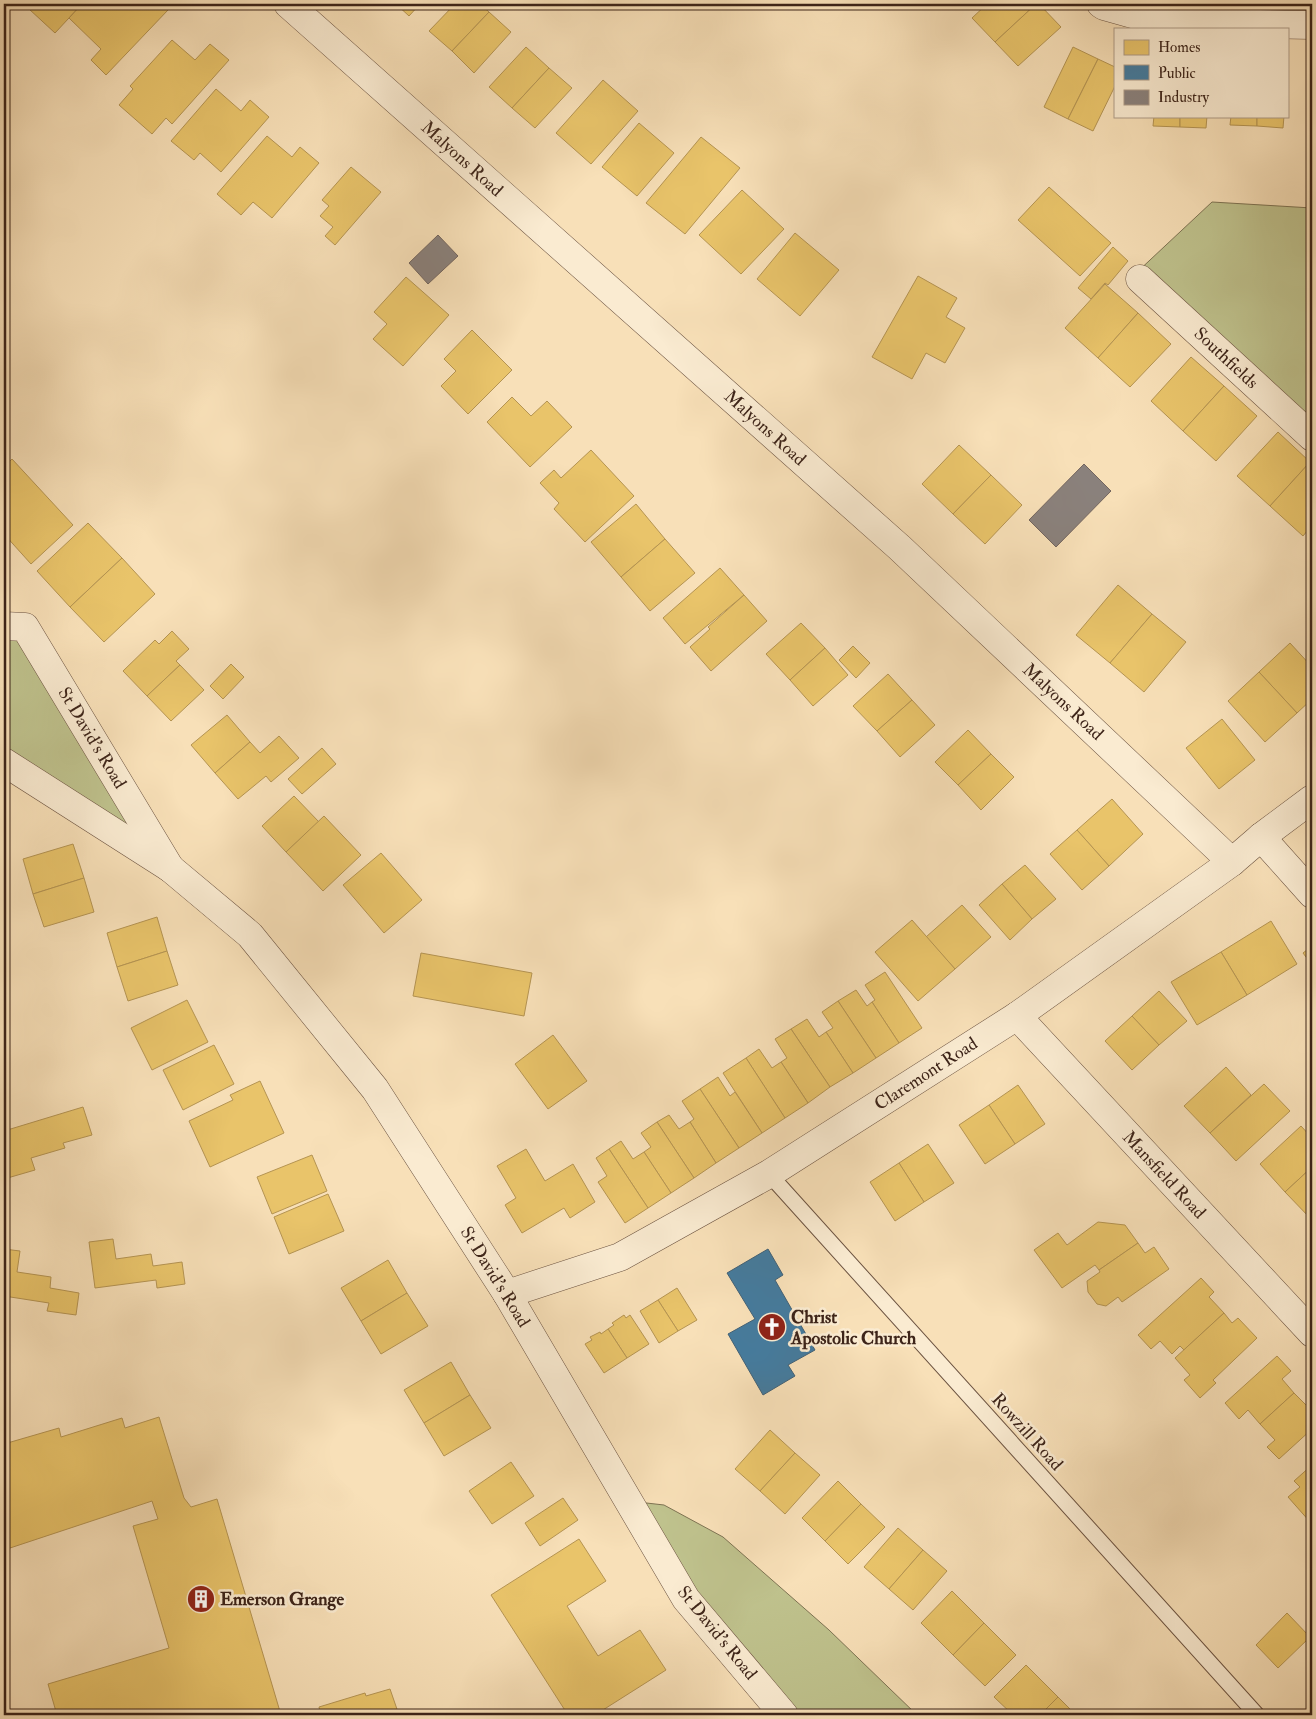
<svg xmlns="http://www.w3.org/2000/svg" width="1316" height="1719" font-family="'IM FELL Double Pica',serif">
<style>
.green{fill:#bfc28d;stroke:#7e7353}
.homes{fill:#e9c46a;stroke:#b59452}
.public{fill:#457b9d;stroke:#436175}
.industry{fill:#8a817c;stroke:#73655e}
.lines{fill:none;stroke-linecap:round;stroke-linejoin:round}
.service-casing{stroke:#6c5341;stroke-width:17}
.minor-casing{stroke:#6c5341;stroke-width:29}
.tertiary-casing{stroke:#6c5341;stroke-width:29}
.service{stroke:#faebd1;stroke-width:15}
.minor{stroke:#faebd1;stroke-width:28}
.tertiary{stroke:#faebd1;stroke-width:28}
.labels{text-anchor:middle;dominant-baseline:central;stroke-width:5;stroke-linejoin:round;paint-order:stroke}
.street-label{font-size:18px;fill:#3d2419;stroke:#faebd1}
.poi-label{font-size:18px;font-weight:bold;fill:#3d2419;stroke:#faebd1;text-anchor:start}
</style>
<rect width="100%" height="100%" fill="#f8e0b8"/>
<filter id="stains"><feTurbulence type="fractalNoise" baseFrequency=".004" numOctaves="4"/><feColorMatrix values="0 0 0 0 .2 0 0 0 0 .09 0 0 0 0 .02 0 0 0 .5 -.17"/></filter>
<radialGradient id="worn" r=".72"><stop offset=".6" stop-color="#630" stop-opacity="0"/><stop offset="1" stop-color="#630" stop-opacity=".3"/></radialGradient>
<g class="green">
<polygon points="1212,202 1312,208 1312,430 1134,275"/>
<polygon points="4,633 25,634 163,859 4,760"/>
<polygon points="629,1501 664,1505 723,1537 829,1630 917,1715 784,1715"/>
</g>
<g class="homes">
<polygon points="34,4 82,4 55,33 29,9"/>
<polygon points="82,4 161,4 168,10 106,75 91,60 101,49 69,18"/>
<polygon points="396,4 420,4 409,16"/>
<polygon points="455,4 480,4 489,12 452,51 429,31"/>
<polygon points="949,4 961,4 955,10"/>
<polygon points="987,4 1036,4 995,42 972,18"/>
<polygon points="1036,4 1039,4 1061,27 1018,66 995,42"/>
<polygon points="489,12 511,32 474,73 452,51"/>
<polygon points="172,40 195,60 210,44 229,60 172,124 166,118 152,134 119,105 133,89 130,86"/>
<polygon points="526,47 549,68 512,108 489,87"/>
<polygon points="1073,47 1098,59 1068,119 1044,107"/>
<polygon points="1098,59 1115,67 1115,86 1093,131 1068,119"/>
<polygon points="549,68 572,88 535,128 512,108"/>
<polygon points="603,80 638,111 591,164 556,133"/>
<polygon points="1309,80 1312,80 1312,130 1307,129"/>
<polygon points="216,89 241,111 250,100 269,117 221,172 200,153 194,160 171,141"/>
<polygon points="1154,116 1180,116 1180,127 1153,126"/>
<polygon points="1180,116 1207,116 1206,128 1180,127"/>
<polygon points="1231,116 1257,116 1257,126 1230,125"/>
<polygon points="1257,116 1284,116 1283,128 1257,126"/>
<polygon points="639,123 674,153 637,196 602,167"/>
<polygon points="267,136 292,157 300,147 319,163 272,218 253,202 241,215 217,194"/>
<polygon points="701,137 740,168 685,234 646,203"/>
<polygon points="351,167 381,192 335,245 325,236 333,227 320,216 329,206 322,200"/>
<polygon points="1049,187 1111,243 1080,276 1018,220"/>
<polygon points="742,190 784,229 741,274 699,235"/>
<polygon points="795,233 839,270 800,316 757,279"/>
<polygon points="1113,247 1128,261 1108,285 1105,283 1091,299 1078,288"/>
<polygon points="918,276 957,298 946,317 965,328 945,363 926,353 912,379 872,357"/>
<polygon points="406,277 449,315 403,366 373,339 387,324 374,312"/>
<polygon points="1105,284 1138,313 1098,358 1065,328"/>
<polygon points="1138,313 1171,344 1130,387 1098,358"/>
<polygon points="472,330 512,370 468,414 441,386 456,371 444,359"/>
<polygon points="1191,357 1224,386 1183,431 1151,401"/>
<polygon points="1224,386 1257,416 1216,461 1183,431"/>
<polygon points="512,397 531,416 547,401 572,427 530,467 487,422"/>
<polygon points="1278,432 1310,462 1270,506 1237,476"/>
<polygon points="959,445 991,475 953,514 922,484"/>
<polygon points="591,450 634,496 585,542 554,509 559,503 540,483 554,470 561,478"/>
<polygon points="12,459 73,525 31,564 4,534 4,467"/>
<polygon points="1310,462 1312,464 1312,525 1303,536 1270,506"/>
<polygon points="991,475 1022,505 985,544 953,514"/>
<polygon points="636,504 665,539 621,577 591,542"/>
<polygon points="88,523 122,558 70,607 37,571"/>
<polygon points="665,539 695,573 650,611 621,577"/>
<polygon points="122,558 155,594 104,642 70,607"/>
<polygon points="720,568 744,595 685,644 663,618"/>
<polygon points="1118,585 1152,614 1110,663 1076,635"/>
<polygon points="744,595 767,621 711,671 690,647 710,629 708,627"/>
<polygon points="1152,614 1186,642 1144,692 1110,663"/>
<polygon points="801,623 825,648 790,680 766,654"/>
<polygon points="172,631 189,649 176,661 180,665 147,696 123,671 155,640 159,644"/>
<polygon points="1290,643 1312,667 1312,699 1297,713 1259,672"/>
<polygon points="853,646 870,663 856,678 839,660"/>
<polygon points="825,648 848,675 813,706 790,680"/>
<polygon points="231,664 244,677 223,699 210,686"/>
<polygon points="180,665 204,690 171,721 147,696"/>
<polygon points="1259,672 1297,713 1265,742 1228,701"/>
<polygon points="888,674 912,700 877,731 853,706"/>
<polygon points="912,700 935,725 900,757 877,731"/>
<polygon points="227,715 250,742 215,773 191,745"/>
<polygon points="1222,719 1255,760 1219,789 1186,748"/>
<polygon points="968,730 991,754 958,785 935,762"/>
<polygon points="279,736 299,758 271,782 266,776 238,799 215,773 250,742 260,753"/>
<polygon points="322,748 336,764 302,794 288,779"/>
<polygon points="991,754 1014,777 981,810 958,785"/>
<polygon points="294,796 319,822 286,852 262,826"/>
<polygon points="1112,799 1143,834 1109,866 1077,830"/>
<polygon points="324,816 361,855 323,891 286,852"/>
<polygon points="1077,830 1109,866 1082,890 1050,854"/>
<polygon points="73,844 84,878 33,894 23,859"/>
<polygon points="381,853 422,900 384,933 343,885"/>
<polygon points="1025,865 1056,899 1032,919 1002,884"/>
<polygon points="84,878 94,912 44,927 33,894"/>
<polygon points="1002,884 1032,919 1010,940 979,905"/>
<polygon points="962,905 991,937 955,969 926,937"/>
<polygon points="157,917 167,951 117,967 107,933"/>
<polygon points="912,920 955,969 918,1001 875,952"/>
<polygon points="1271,921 1297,964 1247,995 1221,952"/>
<polygon points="1312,946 1312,965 1303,953"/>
<polygon points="167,951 178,985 128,1001 117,967"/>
<polygon points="1221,952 1247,995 1197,1025 1171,982"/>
<polygon points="421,953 532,973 524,1016 413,996"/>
<polygon points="885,972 922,1028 899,1043 872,1002 875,1000 865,985"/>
<polygon points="856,990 867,1006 872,1002 899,1043 876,1058 838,1001"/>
<polygon points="1159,991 1187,1021 1159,1045 1132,1016"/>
<polygon points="187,1000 208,1042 152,1070 131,1028"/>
<polygon points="838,1001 876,1058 853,1073 826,1032 833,1028 822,1012"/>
<polygon points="1312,1014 1312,1025 1306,1019"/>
<polygon points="1132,1016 1159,1045 1132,1070 1105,1041"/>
<polygon points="807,1019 819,1037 826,1032 853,1073 830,1087 791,1029"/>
<polygon points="791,1029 830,1087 808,1103 781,1062 787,1058 775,1039"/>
<polygon points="553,1035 587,1081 548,1109 515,1064"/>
<polygon points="214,1045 234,1084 183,1110 163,1070"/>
<polygon points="759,1049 772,1068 781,1062 808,1103 785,1118 746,1058"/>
<polygon points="746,1058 785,1118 762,1133 723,1073"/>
<polygon points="1226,1067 1251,1095 1210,1133 1184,1106"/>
<polygon points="718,1077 730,1096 735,1092 762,1133 739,1148 700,1089"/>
<polygon points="260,1081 284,1133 210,1167 189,1121 233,1100 230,1095"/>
<polygon points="1264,1084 1290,1111 1236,1161 1210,1133"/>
<polygon points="1018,1085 1045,1124 1015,1144 989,1105"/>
<polygon points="700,1089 739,1148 716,1163 690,1122 694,1119 682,1101"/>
<polygon points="989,1105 1015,1144 985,1164 959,1125"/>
<polygon points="83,1107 92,1135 63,1143 65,1148 31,1158 35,1170 4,1179 4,1131"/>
<polygon points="669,1115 679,1129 690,1122 716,1163 694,1178 657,1122"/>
<polygon points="657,1122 694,1178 671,1193 644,1152 651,1147 641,1133"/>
<polygon points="1301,1126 1312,1138 1312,1167 1285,1192 1260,1164"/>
<polygon points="621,1141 633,1159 644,1152 671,1193 648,1208 609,1149"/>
<polygon points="928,1144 954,1183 924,1202 899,1163"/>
<polygon points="526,1149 545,1181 573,1164 595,1202 570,1218 564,1208 522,1233 505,1205 516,1198 497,1166"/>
<polygon points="609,1149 648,1208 625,1223 598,1182 607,1176 596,1158"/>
<polygon points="312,1155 327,1191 272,1214 257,1177"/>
<polygon points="899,1163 924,1202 895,1221 870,1182"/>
<polygon points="1312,1167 1312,1219 1311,1219 1285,1192"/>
<polygon points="328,1194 344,1231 289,1254 274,1217"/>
<polygon points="1098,1222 1125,1225 1138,1243 1099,1270 1095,1265 1062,1288 1034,1250 1058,1233 1067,1245"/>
<polygon points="113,1239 116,1259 151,1254 153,1266 182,1262 185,1284 157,1288 156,1280 95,1288 89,1242"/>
<polygon points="1138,1243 1145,1253 1154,1247 1169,1269 1122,1302 1118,1297 1106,1306 1097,1304 1088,1292 1087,1281 1100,1272 1099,1270"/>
<polygon points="4,1249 20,1251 17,1272 51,1277 50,1288 79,1293 76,1315 47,1311 49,1303 4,1296"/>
<polygon points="388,1260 407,1293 361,1321 341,1288"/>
<polygon points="1201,1278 1214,1292 1209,1297 1224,1313 1184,1350 1180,1346 1172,1354 1160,1341 1151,1349 1138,1335"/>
<polygon points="677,1288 697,1320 678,1331 658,1300"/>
<polygon points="407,1293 428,1326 381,1354 361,1321"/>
<polygon points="658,1300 678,1331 659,1343 640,1311"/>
<polygon points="1224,1313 1232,1323 1238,1318 1257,1338 1213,1380 1216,1383 1200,1398 1184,1380 1190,1375 1175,1358"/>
<polygon points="624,1315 626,1318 630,1315 649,1344 627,1358 608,1329 614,1325 612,1323"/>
<polygon points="608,1329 627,1358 604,1373 585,1344 592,1340 590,1337 600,1332 601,1334"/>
<polygon points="1277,1356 1291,1371 1282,1379 1294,1393 1260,1424 1248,1410 1239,1419 1225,1403"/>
<polygon points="451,1362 470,1395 424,1423 404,1390"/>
<polygon points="1294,1393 1306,1405 1312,1399 1312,1429 1279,1459 1267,1447 1275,1440 1260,1424"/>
<polygon points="470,1395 491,1428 444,1456 424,1423"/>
<polygon points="159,1417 184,1498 191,1507 217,1499 281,1715 57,1715 48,1684 169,1648 133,1526 158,1519 152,1501 4,1550 4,1444 59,1428 61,1437 122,1418 125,1428"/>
<polygon points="770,1430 795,1453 760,1491 735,1469"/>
<polygon points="795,1453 820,1475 785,1514 760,1491"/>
<polygon points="511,1462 534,1496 492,1524 469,1491"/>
<polygon points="1312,1465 1312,1522 1311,1523 1288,1497 1300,1487 1294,1481"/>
<polygon points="838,1481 861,1504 825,1541 802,1518"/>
<polygon points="563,1498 578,1520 540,1546 525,1523"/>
<polygon points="861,1504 885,1527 848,1564 825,1541"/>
<polygon points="898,1528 923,1550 889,1589 864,1567"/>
<polygon points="579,1539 606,1581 567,1606 598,1656 640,1630 666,1670 595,1715 568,1715 491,1595"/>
<polygon points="923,1550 947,1571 913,1610 889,1589"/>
<polygon points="952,1591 984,1623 953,1655 921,1623"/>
<polygon points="1287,1613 1310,1637 1278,1668 1256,1645"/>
<polygon points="984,1623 1016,1655 985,1686 953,1655"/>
<polygon points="1026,1665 1058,1697 1040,1715 1013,1715 994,1697"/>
<polygon points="390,1689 399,1715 307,1715 320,1712 319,1707 365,1693 366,1696"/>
<polygon points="1058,1697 1076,1715 1040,1715"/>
</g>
<polygon class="public" points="768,1249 783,1275 775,1280 815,1350 788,1365 795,1376 763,1395 728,1334 755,1319 727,1273"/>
<g class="industry">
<polygon points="438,235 458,256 428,284 409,263"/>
<polygon points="1084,464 1111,491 1056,547 1029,520"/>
</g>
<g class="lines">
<defs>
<polyline id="service" points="769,1174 1257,1715"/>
<g id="minor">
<polyline points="288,4 900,548 1232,862"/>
<polyline points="1101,4 1104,6 1161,22 1312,25"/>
<polyline points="1140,279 1312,437"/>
<polyline points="4,626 25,627 170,868"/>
<polyline points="1261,837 1312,894"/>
<polyline points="1017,1016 1312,1333"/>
<polyline points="507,1294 620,1257 769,1174 1017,1016 1232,862 1261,837 1312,799"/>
</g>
<polyline id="tertiary" points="4,762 170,868 250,935 375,1089 507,1294 686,1599 784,1715"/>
</defs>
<use href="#service" class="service-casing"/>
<use href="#minor" class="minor-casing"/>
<use href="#tertiary" class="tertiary-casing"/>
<use href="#service" class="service"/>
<use href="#minor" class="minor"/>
<use href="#tertiary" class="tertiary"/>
</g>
<defs>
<symbol id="church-disc" viewBox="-11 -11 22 22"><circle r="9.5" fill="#8f2418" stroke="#faebd1"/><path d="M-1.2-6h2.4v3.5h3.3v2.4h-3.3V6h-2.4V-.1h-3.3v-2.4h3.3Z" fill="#fff"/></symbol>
<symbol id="building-disc" viewBox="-11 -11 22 22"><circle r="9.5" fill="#8f2418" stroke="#faebd1"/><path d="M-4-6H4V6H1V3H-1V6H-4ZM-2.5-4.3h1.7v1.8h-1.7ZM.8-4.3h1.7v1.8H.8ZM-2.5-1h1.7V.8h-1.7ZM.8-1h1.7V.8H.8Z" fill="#fff"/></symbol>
</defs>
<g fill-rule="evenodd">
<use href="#church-disc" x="756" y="1311" width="32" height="32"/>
<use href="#building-disc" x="185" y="1583" width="32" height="32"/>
</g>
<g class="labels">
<g class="street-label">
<text transform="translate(462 159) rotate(42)">Malyons Road</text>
<text transform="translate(1226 358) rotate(43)">Southfields</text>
<text transform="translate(765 428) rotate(42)">Malyons Road</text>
<text transform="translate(1063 702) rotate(43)">Malyons Road</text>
<text transform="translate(92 738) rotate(59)">St David's Road</text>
<text transform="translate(926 1074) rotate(-33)">Claremont Road</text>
<text transform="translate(1164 1175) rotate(47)">Mansfield Road</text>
<text transform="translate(495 1277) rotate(58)">St David's Road</text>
<text transform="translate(1027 1432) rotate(48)">Rowzill Road</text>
<text transform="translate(717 1633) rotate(51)">St David's Road</text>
</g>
<g class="poi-label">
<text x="791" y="1317">Christ<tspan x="791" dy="21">Apostolic Church</tspan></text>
<text x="220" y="1599">Emerson Grange</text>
</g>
</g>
<rect width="1316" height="1719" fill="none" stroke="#f8e0b8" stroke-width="20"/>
<rect x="5" y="5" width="1306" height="1709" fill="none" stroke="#3d2419" stroke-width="2.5"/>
<rect x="10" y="10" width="1296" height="1699" fill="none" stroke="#3d2419"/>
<rect x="1114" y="28" width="175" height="90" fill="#faebd1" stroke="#ae9b87"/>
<rect x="1124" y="40" width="25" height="15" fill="#e9c46a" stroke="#ae9b87"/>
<text x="1158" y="52" font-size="15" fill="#3d2419">Homes</text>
<rect x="1124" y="65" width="25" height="15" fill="#457b9d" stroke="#ae9b87"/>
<text x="1158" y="78" font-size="15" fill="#3d2419">Public</text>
<rect x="1124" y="90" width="25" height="15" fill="#8a817c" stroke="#ae9b87"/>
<text x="1158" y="102" font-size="15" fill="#3d2419">Industry</text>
<rect width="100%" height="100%" filter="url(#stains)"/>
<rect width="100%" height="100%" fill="url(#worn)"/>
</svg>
